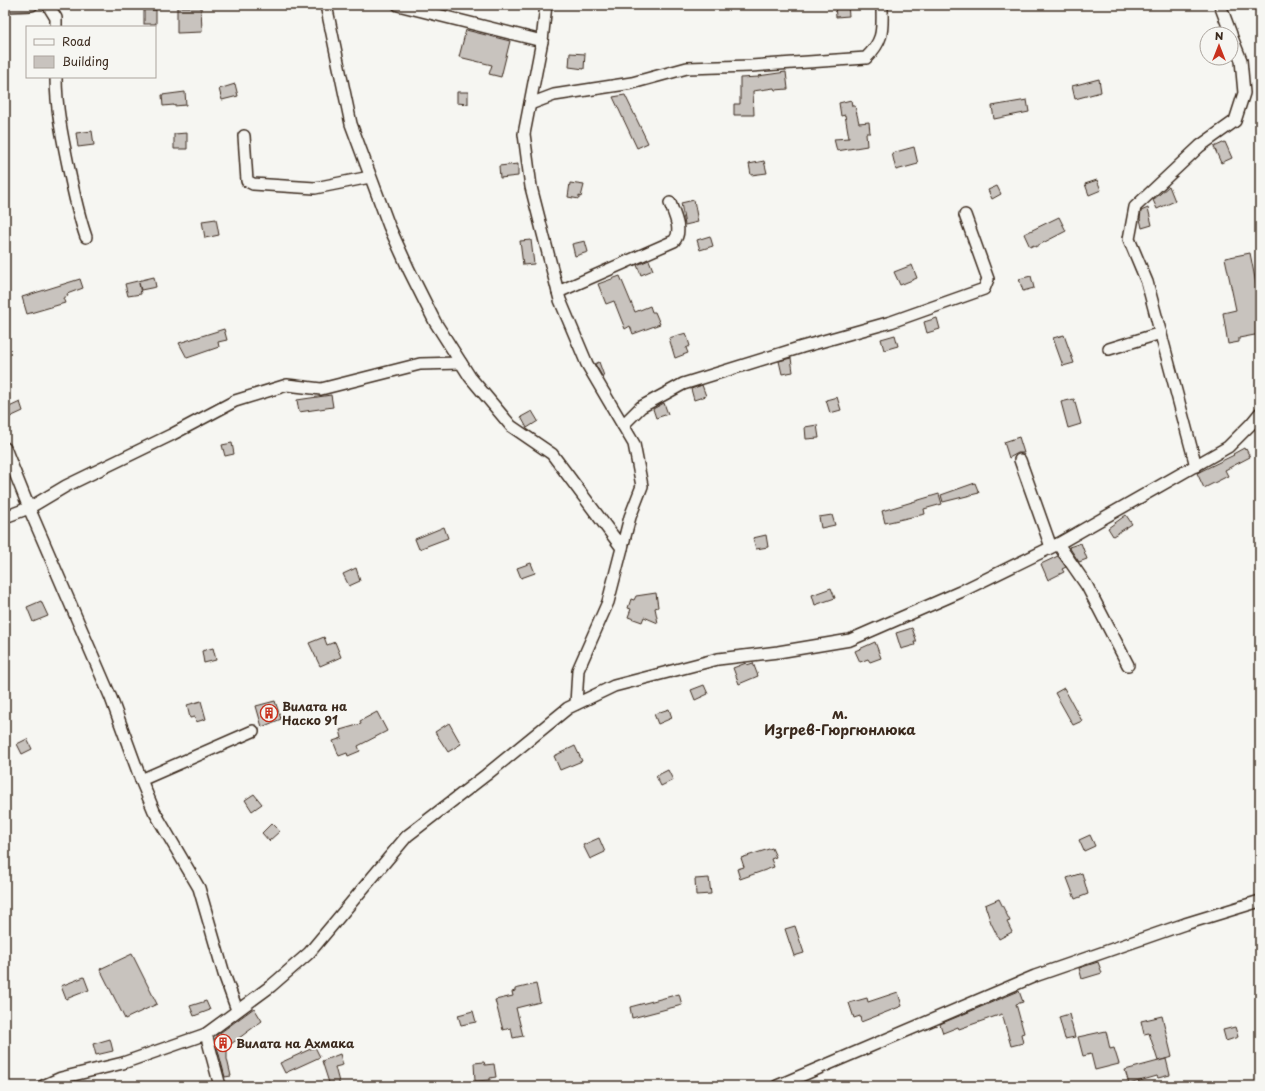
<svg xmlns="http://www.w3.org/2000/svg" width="1265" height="1091" font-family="'Playpen Sans',sans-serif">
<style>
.building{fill:#c8c3be;stroke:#3b2a1e}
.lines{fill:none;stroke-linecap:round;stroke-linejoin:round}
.street-casing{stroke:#3b2a1e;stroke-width:14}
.street{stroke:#f6f6f2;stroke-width:11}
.labels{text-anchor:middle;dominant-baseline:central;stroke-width:3.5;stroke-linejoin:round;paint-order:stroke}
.poi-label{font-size:12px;font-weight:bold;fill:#3b2a1e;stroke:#f6f6f2;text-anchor:start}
.quarter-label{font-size:14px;font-weight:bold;fill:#3b2a1e;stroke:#f6f6f2}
</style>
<rect width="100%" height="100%" fill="#f6f6f2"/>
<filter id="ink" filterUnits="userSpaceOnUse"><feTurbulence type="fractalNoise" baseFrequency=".025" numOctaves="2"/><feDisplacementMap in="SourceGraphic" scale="8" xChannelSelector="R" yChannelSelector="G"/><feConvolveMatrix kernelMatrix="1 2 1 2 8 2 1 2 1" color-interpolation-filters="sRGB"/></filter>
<g filter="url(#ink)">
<g class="building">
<polygon points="835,5 848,5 849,16 836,17"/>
<polygon points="177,7 201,7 202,32 177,33"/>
<rect x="144" y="10" width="12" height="14"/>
<polygon points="466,30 510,41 501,77 489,74 492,65 459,57"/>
<polygon points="570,53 585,54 584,69 569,67"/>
<polygon points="786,72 788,89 775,90 774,88 753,91 754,115 734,115 734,104 740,104 740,78 759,77 758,76"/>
<polygon points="1099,79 1101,92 1075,99 1072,86"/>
<polygon points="235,84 238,96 222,100 219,89"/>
<polygon points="185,92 186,105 174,106 174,105 163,106 162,95"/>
<polygon points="457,92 468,92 468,104 457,103"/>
<polygon points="625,95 648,143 637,148 613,97"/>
<polygon points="851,100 852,106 855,106 859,123 869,122 870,133 866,133 867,146 837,151 834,139 849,138 845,115 841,116 839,103"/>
<polygon points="1027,100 1029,112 994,119 992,106"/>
<polygon points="92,131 94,145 78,147 76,133"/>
<polygon points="187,133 187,149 174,149 174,134"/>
<polygon points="1225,142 1232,158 1221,163 1214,147"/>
<polygon points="914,147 918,164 896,170 892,153"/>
<polygon points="764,161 767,173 751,175 749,164"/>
<polygon points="518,164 518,176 500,178 499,166"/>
<polygon points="1097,180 1101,190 1089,195 1085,184"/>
<polygon points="570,183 584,185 581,197 579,196 579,199 568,197"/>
<polygon points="997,186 1001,194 992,199 988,190"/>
<polygon points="1169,186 1175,201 1157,209 1153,200"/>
<polygon points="694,200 698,222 685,225 681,203"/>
<polygon points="1148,208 1152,225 1142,228 1140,219 1141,211"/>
<polygon points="1059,217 1066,231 1035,247 1034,245 1030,247 1024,234"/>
<polygon points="216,219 219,235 205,238 202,221"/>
<polygon points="710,236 713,246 700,250 697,240"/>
<polygon points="531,240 534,264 523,265 520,241"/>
<polygon points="585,241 588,252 575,256 572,244"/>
<polygon points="1250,253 1260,304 1260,334 1239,338 1239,342 1228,344 1223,313 1236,310 1225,258"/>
<polygon points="649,260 653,270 641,275 637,265"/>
<polygon points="912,265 917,278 900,285 894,272"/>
<polygon points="620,276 635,312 650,306 652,312 655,312 660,324 633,334 630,326 625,329 614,301 606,304 598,284"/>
<polygon points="1031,276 1034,288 1023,291 1019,279"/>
<polygon points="154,277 156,287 141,290 139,283 141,294 128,296 125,284"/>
<polygon points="80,279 83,288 67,294 68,296 63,298 65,303 27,314 22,297"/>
<polygon points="937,318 940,329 927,333 924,322"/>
<polygon points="224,329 227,340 218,342 219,347 187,358 179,343"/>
<polygon points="686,333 690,346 686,348 688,353 675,358 669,338"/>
<polygon points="895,335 898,346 884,350 881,339"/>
<polygon points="1064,335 1074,363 1063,366 1053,338"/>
<polygon points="791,358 793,372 782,374 779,361"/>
<polygon points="599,362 604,376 602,376 595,364"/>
<polygon points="702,385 706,396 694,400 691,389"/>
<polygon points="331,395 333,407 299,412 297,400"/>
<polygon points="837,397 841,410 830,413 826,400"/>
<polygon points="1074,399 1081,424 1068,428 1061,402"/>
<polygon points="20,402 23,411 10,417 7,408"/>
<polygon points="664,403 668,414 656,418 653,409"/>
<polygon points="532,411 538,421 527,428 521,417"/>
<polygon points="817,425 819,438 806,439 805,427"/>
<polygon points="1019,437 1024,453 1018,453 1009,458 1004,442"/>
<polygon points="232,443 234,454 225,456 222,445"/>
<polygon points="1244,448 1245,450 1246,449 1250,457 1225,470 1228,476 1204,488 1197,473 1234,455 1233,454"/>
<polygon points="975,483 979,493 943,502 941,495"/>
<polygon points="939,494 942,504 924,509 925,514 885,523 882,511"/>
<polygon points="832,515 835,525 821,528 819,517"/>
<polygon points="1126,515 1132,524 1113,536 1108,528"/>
<polygon points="444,527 448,538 419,549 415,539"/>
<polygon points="766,535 768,547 756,549 753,538"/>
<polygon points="1081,543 1087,559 1079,562 1069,547"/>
<polygon points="1058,556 1066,567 1062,569 1064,572 1048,580 1041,564"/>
<polygon points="531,563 535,573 521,578 517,568"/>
<polygon points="356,568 360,581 349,586 343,574"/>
<polygon points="831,588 835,598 815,605 812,595"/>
<polygon points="656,593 658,607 655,608 658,623 644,617 642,622 628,617 631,609 628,608 631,599 634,600 636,596"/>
<polygon points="41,601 48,616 33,622 27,607"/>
<polygon points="912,628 917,642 914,642 915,645 901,649 896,633"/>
<polygon points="324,637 327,645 335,642 341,657 320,666 309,643"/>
<polygon points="875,642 881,658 870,662 868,659 860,662 855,651"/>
<polygon points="213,648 216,660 204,663 202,651"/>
<polygon points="746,663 747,665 753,663 758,676 739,684 733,668"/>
<polygon points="704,685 708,694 695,700 691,690"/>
<polygon points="1064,688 1082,721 1073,725 1055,693"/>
<polygon points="201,701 206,719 196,722 195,717 190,718 187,705"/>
<polygon points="275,701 281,719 262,727 256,706"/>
<polygon points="669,709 672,718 658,724 654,714"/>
<polygon points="377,712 387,731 358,746 360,751 348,756 347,753 339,756 333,741 342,738 340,730 361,724 360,721"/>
<polygon points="449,723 461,744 448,752 435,732"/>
<polygon points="27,739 32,749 22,754 17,744"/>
<polygon points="575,746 582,761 560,770 554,756"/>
<polygon points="668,770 673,780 661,786 656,776"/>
<polygon points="254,794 262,804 252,811 245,800"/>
<polygon points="272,823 280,831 269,841 262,833"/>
<polygon points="1090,835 1095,846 1084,851 1079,840"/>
<polygon points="599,838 605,852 590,859 583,845"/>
<polygon points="772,848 776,857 771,859 774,867 740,879 737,869 744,867 741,858"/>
<polygon points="1082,873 1088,894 1075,899 1067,878"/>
<polygon points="709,878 711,894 696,895 695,879"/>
<polygon points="999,899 1010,921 1007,922 1012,932 999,939 991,923 985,905"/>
<polygon points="795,926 804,953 794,956 785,929"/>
<polygon points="132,954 157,1004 125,1019 100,969"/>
<polygon points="1098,962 1102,973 1082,979 1079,968"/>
<polygon points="84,977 89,990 66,999 61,986"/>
<polygon points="536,984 540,1002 516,1008 523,1036 513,1038 511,1028 503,1030 495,1000 513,996 512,992 515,991 515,989"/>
<polygon points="1019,991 1023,1002 1016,1004 1024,1033 1021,1034 1023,1043 1011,1046 1002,1014 959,1029 958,1027 943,1033 940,1024"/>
<polygon points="898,992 902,1006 861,1022 860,1016 854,1018 849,1003 867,998 868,1002"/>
<polygon points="679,994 682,1005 632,1018 630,1007"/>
<polygon points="206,1001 210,1010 194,1016 190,1006"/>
<polygon points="254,1008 262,1021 227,1047 227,1059 231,1076 225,1077 215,1039 217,1035"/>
<polygon points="473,1011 476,1022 461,1025 458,1015"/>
<polygon points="1069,1014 1075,1037 1065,1039 1059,1017"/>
<polygon points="1162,1016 1172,1057 1158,1061 1149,1033 1144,1034 1141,1021"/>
<polygon points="1235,1027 1238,1037 1226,1041 1223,1030"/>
<polygon points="1106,1031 1110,1049 1114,1048 1119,1064 1095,1070 1091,1054 1083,1056 1078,1037"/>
<polygon points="110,1039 113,1051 96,1055 93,1044"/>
<polygon points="315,1047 320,1057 285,1073 280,1063"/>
<polygon points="340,1054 343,1065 335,1067 340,1086 330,1086 322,1061"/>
<polygon points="1166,1059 1170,1075 1158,1078 1157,1076 1129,1084 1125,1070"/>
<polygon points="484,1062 485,1065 494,1064 496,1077 490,1078 490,1080 475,1081 474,1063"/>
</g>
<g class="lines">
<defs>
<g id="street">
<polyline points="48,5 56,18 56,27"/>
<polyline points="326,5 351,124 389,226 409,270 435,322 470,377 511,426 552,454 622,548 608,602 578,670 576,704"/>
<polyline points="398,5 542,41"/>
<polyline points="546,5 542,41 524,134 531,187 560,300 587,364 634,444 642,486 630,517 622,548"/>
<polyline points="1220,5 1231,34"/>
<polyline points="5,6 32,5"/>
<path d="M56,77C56,107 62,136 68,165C73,190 78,214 86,237"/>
<path d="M530,104L554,95L632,83L687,68L751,66L866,58C885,39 882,29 882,5"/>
<polyline points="244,136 247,181 253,184 315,188 370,177"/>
<path d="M558,292L674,241C683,231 674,214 670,203"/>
<polyline points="1109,349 1161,333"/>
<polyline points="623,425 641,407 683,384 802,347 891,322 984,289 988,279 965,215"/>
<polyline points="5,448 29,508 66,486 171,435 235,401 287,385 321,389 420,364 461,363"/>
<polyline points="1020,460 1051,547"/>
<polyline points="1196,466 1147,282 1129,239 1135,207 1200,146 1235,121 1244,93 1241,60 1231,35"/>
<polyline points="5,517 29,508 111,698 141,780 154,811 199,888 224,974 237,1010"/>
<polyline points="1058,544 1087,586 1128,665"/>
<polyline points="141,780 253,731"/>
<polyline points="206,1034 271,986 309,953 407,836 486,775 568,708 614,686 718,659 778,652 850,640 960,592 1058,544 1228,447 1251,424 1260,413"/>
<polyline points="43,1086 61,1078 123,1063 206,1034 220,1086"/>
<polyline points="777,1086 1035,976 1185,924 1260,901"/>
</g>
</defs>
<use href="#street" class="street-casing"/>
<use href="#street" class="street"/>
</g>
</g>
<defs>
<symbol id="building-ring" viewBox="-11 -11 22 22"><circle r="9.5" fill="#f6f6f2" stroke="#c8321e" stroke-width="1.5"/><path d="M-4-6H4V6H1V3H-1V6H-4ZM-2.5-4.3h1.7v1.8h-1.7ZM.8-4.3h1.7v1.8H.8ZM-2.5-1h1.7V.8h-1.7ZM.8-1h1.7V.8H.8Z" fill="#c8321e"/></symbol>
</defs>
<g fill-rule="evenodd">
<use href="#building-ring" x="259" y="703" width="20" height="20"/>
<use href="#building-ring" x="213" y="1033" width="20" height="20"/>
</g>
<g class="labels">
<g class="poi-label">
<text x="282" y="706">Вилата на<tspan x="282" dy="14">Наско 91</tspan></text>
<text x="236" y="1043">Вилата на Ахмака</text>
</g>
<g class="quarter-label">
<text x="840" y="713">м.<tspan x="840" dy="16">Изгрев-Гюргюнлюка</tspan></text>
</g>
</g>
<rect width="1265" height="1091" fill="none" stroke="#f6f6f2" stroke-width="20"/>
<rect x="10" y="10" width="1245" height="1071" fill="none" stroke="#3b2a1e" stroke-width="1.5" filter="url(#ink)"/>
<rect x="26" y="26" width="130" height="52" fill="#f6f6f2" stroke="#aba49d"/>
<rect x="34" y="39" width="20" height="6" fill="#f6f6f2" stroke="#aba49d"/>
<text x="62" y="46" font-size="12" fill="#3b2a1e">Road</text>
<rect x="34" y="56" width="20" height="12" fill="#c8c3be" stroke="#aba49d"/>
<text x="62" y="66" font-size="12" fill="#3b2a1e">Building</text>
<g transform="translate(1219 46)"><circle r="19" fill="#f6f6f2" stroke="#aba49d"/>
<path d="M0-3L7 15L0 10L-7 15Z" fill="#c8321e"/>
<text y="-6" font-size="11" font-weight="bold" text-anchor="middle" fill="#3b2a1e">N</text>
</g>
</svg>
